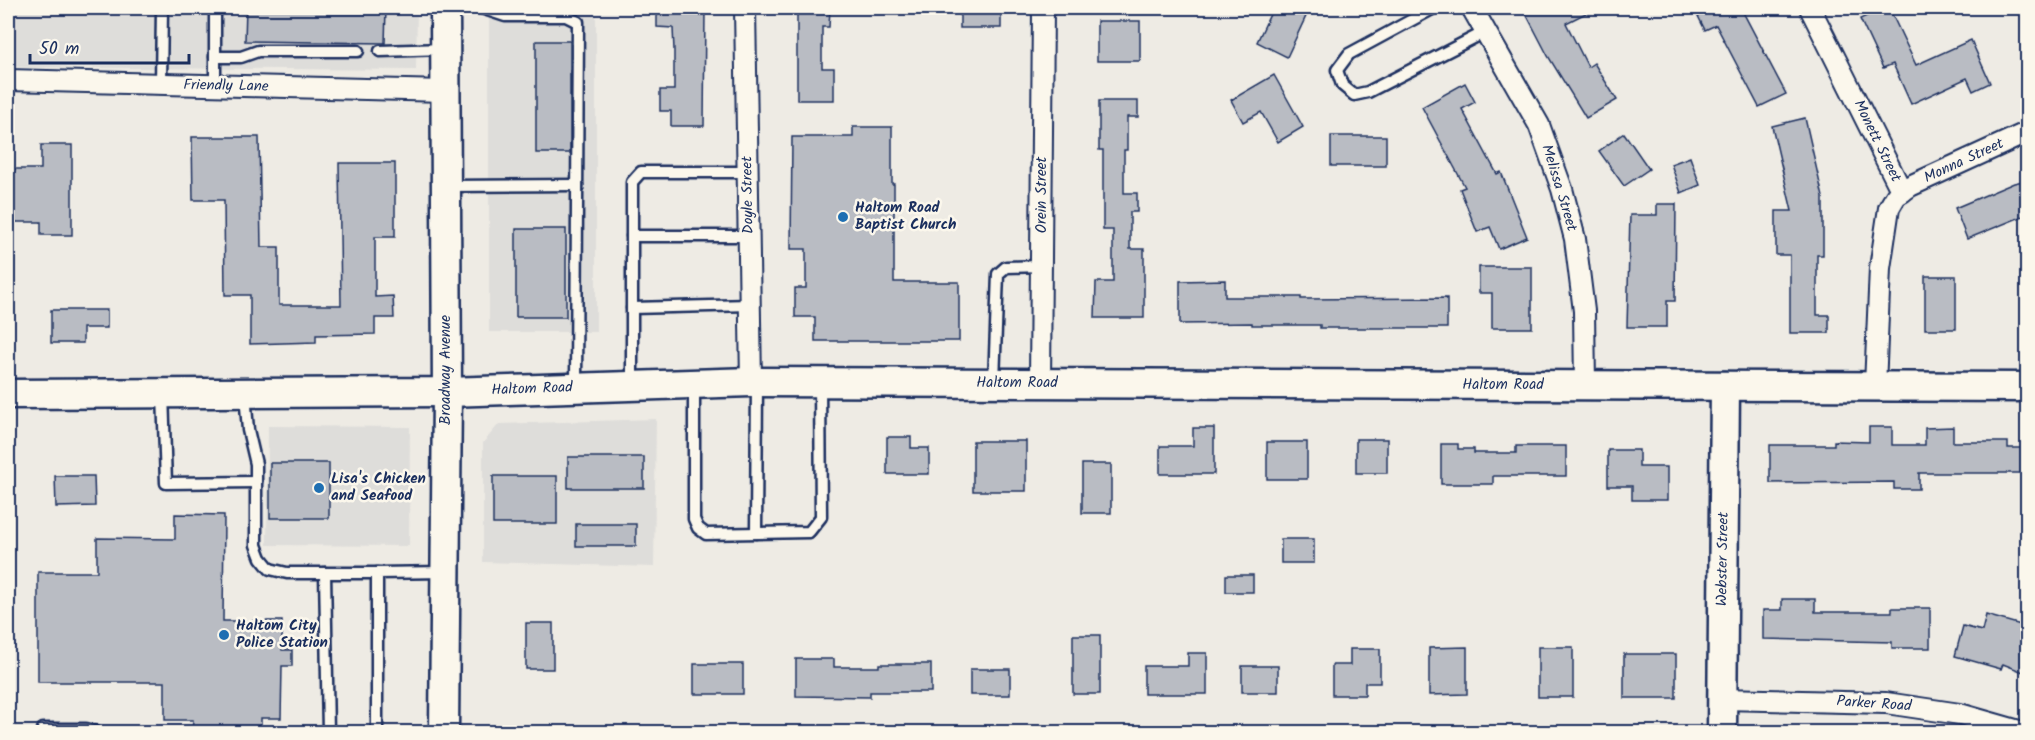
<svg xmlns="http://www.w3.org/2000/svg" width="2035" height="740" font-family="Kalam,sans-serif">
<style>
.built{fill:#deddda}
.building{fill:#b9bcc3;stroke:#1b2f5e;stroke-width:1.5}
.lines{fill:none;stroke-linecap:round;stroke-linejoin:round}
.lane-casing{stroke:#1b2f5e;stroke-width:15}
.street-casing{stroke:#1b2f5e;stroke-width:24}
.secondary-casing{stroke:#1b2f5e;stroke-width:33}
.lane{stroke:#fbf7ec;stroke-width:10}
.street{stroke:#fbf7ec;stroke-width:20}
.secondary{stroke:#fbf7ec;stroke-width:28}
.poi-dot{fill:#1f6fb2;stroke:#fbf7ec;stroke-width:2}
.labels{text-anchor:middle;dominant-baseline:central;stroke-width:5;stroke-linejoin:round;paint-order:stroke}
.street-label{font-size:15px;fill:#1b2f5e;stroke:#fbf7ec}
.poi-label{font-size:15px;font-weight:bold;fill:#1b2f5e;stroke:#fbf7ec;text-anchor:start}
</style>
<rect width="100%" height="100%" fill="#eeebe4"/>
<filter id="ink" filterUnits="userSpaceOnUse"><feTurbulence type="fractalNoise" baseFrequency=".0167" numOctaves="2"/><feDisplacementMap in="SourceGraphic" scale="12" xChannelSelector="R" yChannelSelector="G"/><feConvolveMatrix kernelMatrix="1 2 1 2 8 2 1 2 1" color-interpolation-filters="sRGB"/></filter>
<g filter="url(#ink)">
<g class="built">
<polygon points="8,8 417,8 416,70 8,67"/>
<rect x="489" y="8" width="107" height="324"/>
<polygon points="656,419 654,567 483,562 483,443 499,424"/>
<polygon points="268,426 410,427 409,546 267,545"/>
</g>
<g class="building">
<polygon points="246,8 386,8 385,43 245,41"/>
<polygon points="657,8 705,8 704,126 671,126 671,111 660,111 660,90 674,90 674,50 673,28 657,27"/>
<polygon points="797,8 830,8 829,27 822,27 822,68 834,68 834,100 797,100"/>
<rect x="960" y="8" width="41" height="20"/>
<polygon points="1273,8 1294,8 1307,14 1287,57 1257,42"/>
<polygon points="1523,8 1596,8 1566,23 1588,67 1594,63 1617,100 1586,118 1548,56"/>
<polygon points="1694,8 1752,8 1743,12 1786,94 1759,107 1716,25 1705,30"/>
<polygon points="1884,8 1889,8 1916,65 1971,40 1990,83 1973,91 1967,78 1911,104 1893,64 1883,68 1860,19"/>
<rect x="1097" y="21" width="43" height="40"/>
<rect x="536" y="41" width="34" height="112"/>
<polygon points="1274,75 1303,127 1278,142 1261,112 1243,122 1231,100"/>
<polygon points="1465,83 1475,102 1462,109 1497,174 1501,172 1527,237 1499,249 1490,227 1477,232 1460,189 1465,187 1422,107"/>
<polygon points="1099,101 1138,101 1138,117 1127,117 1127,150 1124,150 1124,193 1137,193 1137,212 1130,212 1130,249 1144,249 1144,318 1095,318 1096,282 1113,282 1113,230 1103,230 1103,150 1099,150"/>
<polygon points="1805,118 1823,197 1823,255 1817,255 1817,315 1829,315 1829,333 1790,333 1790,255 1776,255 1776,211 1792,211 1772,126"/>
<polygon points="853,127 892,127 892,184 894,184 894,282 959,282 959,341 815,341 815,317 795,317 795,288 806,288 806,249 791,249 792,137 853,137"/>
<polygon points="1624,133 1649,169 1624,186 1599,151"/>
<rect x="1331" y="136" width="55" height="30"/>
<polygon points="192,137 259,137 261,247 279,247 279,305 341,305 339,163 395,163 395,237 375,237 375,297 393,296 394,318 375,318 375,334 316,335 316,342 250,344 250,295 225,295 224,200 193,200"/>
<polygon points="41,145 72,145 72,235 41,235 41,222 8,222 8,169 41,169"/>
<polygon points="1690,157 1700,185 1681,193 1671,164"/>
<polygon points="2028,180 2028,214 1967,239 1955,208 2014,183"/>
<polygon points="1657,204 1676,204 1675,301 1667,301 1667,327 1627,327 1630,215 1657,215"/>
<rect x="516" y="229" width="50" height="88"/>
<polygon points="1479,267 1532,267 1532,328 1492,328 1492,293 1479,293"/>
<rect x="1925" y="276" width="31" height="53"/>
<polygon points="1225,280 1225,297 1301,297 1301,299 1447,298 1447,328 1320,328 1320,325 1252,325 1252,323 1180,324 1180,281"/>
<polygon points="51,310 107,310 107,328 83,328 83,343 51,343"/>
<polygon points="1869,427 1892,427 1892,445 1925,445 1925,428 1953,427 1953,442 2008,442 2008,448 2028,448 2028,473 1919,473 1919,489 1894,489 1894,482 1770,483 1770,445 1834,445 1834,441 1869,442"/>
<polygon points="1193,428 1214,428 1214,474 1160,474 1160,446 1193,446"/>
<polygon points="887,437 911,437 911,448 929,448 929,474 887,474"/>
<rect x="1356" y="439" width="31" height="34"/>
<rect x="973" y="441" width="53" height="50"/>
<rect x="1267" y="442" width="40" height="37"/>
<polygon points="1441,444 1458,444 1458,449 1474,449 1474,453 1516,453 1516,446 1566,446 1566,476 1493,476 1493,484 1441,484"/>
<polygon points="1608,450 1639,450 1639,467 1667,467 1667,500 1632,500 1632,486 1608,486"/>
<rect x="568" y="457" width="76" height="31"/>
<rect x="270" y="463" width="59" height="55"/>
<rect x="1082" y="464" width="29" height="49"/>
<polygon points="55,476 94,476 95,506 56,507"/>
<rect x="493" y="476" width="64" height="48"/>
<polygon points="175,514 224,515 223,621 282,621 282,650 292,650 292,666 282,666 281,718 261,718 261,732 192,732 193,720 165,720 165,682 38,682 38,572 97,572 97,538 175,539"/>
<rect x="576" y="524" width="60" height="22"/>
<rect x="1281" y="539" width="33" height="24"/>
<rect x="1226" y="575" width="27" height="17"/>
<polygon points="1782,599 1815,599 1815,612 1892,612 1892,608 1930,608 1930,648 1892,648 1892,642 1763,639 1763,610 1782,610"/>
<polygon points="1986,615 2028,627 2028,674 2003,664 2001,669 1955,656 1963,626 1982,631"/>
<rect x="526" y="623" width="27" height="46"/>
<rect x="1073" y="635" width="27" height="59"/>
<polygon points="1467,647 1467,694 1429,695 1429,648"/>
<rect x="1538" y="647" width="35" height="50"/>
<polygon points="1350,649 1380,649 1380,683 1365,683 1365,695 1332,695 1332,665 1350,665"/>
<polygon points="1188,653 1207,653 1207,694 1144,694 1144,666 1188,666"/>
<rect x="1624" y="654" width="52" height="44"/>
<polygon points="796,659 834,659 834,667 879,667 879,664 931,664 931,692 870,692 870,697 796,696"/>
<rect x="694" y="664" width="49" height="30"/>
<rect x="1242" y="666" width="36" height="26"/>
<rect x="970" y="669" width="40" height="26"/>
</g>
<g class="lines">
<defs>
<g id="lane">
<polyline points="215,8 215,85"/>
<polyline points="481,8 505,16 566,16 578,22 576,386"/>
<polyline points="1434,8 1349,54 1337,70 1342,85 1354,95 1368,92 1485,32"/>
<polyline points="380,51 445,49"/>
<polyline points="215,57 241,57 258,51 358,51"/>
<polyline points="161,84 162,8"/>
<polyline points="448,186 577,185"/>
<polyline points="632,236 749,236"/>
<polyline points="632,308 750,305"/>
<polyline points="994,381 998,274 1006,267 1041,266"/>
<polyline points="694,384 694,519 698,528 706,534 809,532 821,517 820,383"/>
<polyline points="632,385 632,182 641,172 748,172"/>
<polyline points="163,393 166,483 256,482"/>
<polyline points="245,394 248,430 256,464 256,545 261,558 270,569 287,573 325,573 328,732"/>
<polyline points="756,533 757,382"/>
<polyline points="325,573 377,573"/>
<polyline points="43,729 86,729 96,732"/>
<polyline points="377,732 377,573 445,572"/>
</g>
<g id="street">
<polyline points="745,8 751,382"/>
<polyline points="1472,8 1539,125 1562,189 1575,239 1584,311 1585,385"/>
<polyline points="1810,8 1902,192"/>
<polyline points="8,80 445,91"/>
<polyline points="1040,383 1043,8"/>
<polyline points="1875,386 1880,268 1889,208 1896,196 1910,186 2028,132"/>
<polyline points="1722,699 1886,703 1960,714 2023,732"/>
</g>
<g id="secondary">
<polyline points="8,394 447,392 751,382 2028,387"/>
<polyline points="444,732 447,392 445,8"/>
<polyline points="1722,732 1725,386"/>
</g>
</defs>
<use href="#lane" class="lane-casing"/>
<use href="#street" class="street-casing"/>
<use href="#secondary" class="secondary-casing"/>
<use href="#lane" class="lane"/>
<use href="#street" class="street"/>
<use href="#secondary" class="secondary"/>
</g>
</g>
<g class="poi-dot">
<circle cx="843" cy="217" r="6"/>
<circle cx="319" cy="488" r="6"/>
<circle cx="224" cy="635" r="6"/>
</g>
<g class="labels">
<g class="street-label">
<text transform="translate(226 86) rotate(1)">Friendly Lane</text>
<text transform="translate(1877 141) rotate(64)">Monett Street</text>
<text transform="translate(1964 161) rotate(-25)">Monna Street</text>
<text transform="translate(1559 188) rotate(73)">Melissa Street</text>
<text transform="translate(748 195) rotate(-91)">Doyle Street</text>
<text transform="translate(1042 195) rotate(-90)">Orein Street</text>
<text transform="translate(446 370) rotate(-90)">Broadway Avenue</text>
<text x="1017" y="383">Haltom Road</text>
<text x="1503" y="385">Haltom Road</text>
<text transform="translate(532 389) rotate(-2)">Haltom Road</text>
<text transform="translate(1723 559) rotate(-89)">Webster Street</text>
<text transform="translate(1874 704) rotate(4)">Parker Road</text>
</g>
<g class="poi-label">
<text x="855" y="208">Haltom Road<tspan x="855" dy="17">Baptist Church</tspan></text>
<text x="331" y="479">Lisa's Chicken<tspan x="331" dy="17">and Seafood</tspan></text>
<text x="236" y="626">Haltom City<tspan x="236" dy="17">Police Station</tspan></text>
</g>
</g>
<rect width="2035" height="740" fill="none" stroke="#fbf7ec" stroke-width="30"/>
<rect x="15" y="15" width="2005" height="710" fill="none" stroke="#1b2f5e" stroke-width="2" filter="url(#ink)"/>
<path d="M30 54v9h159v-9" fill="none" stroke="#1b2f5e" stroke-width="3"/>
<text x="39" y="54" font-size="18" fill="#1b2f5e" stroke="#fbf7ec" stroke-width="4.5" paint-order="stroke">50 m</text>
</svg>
